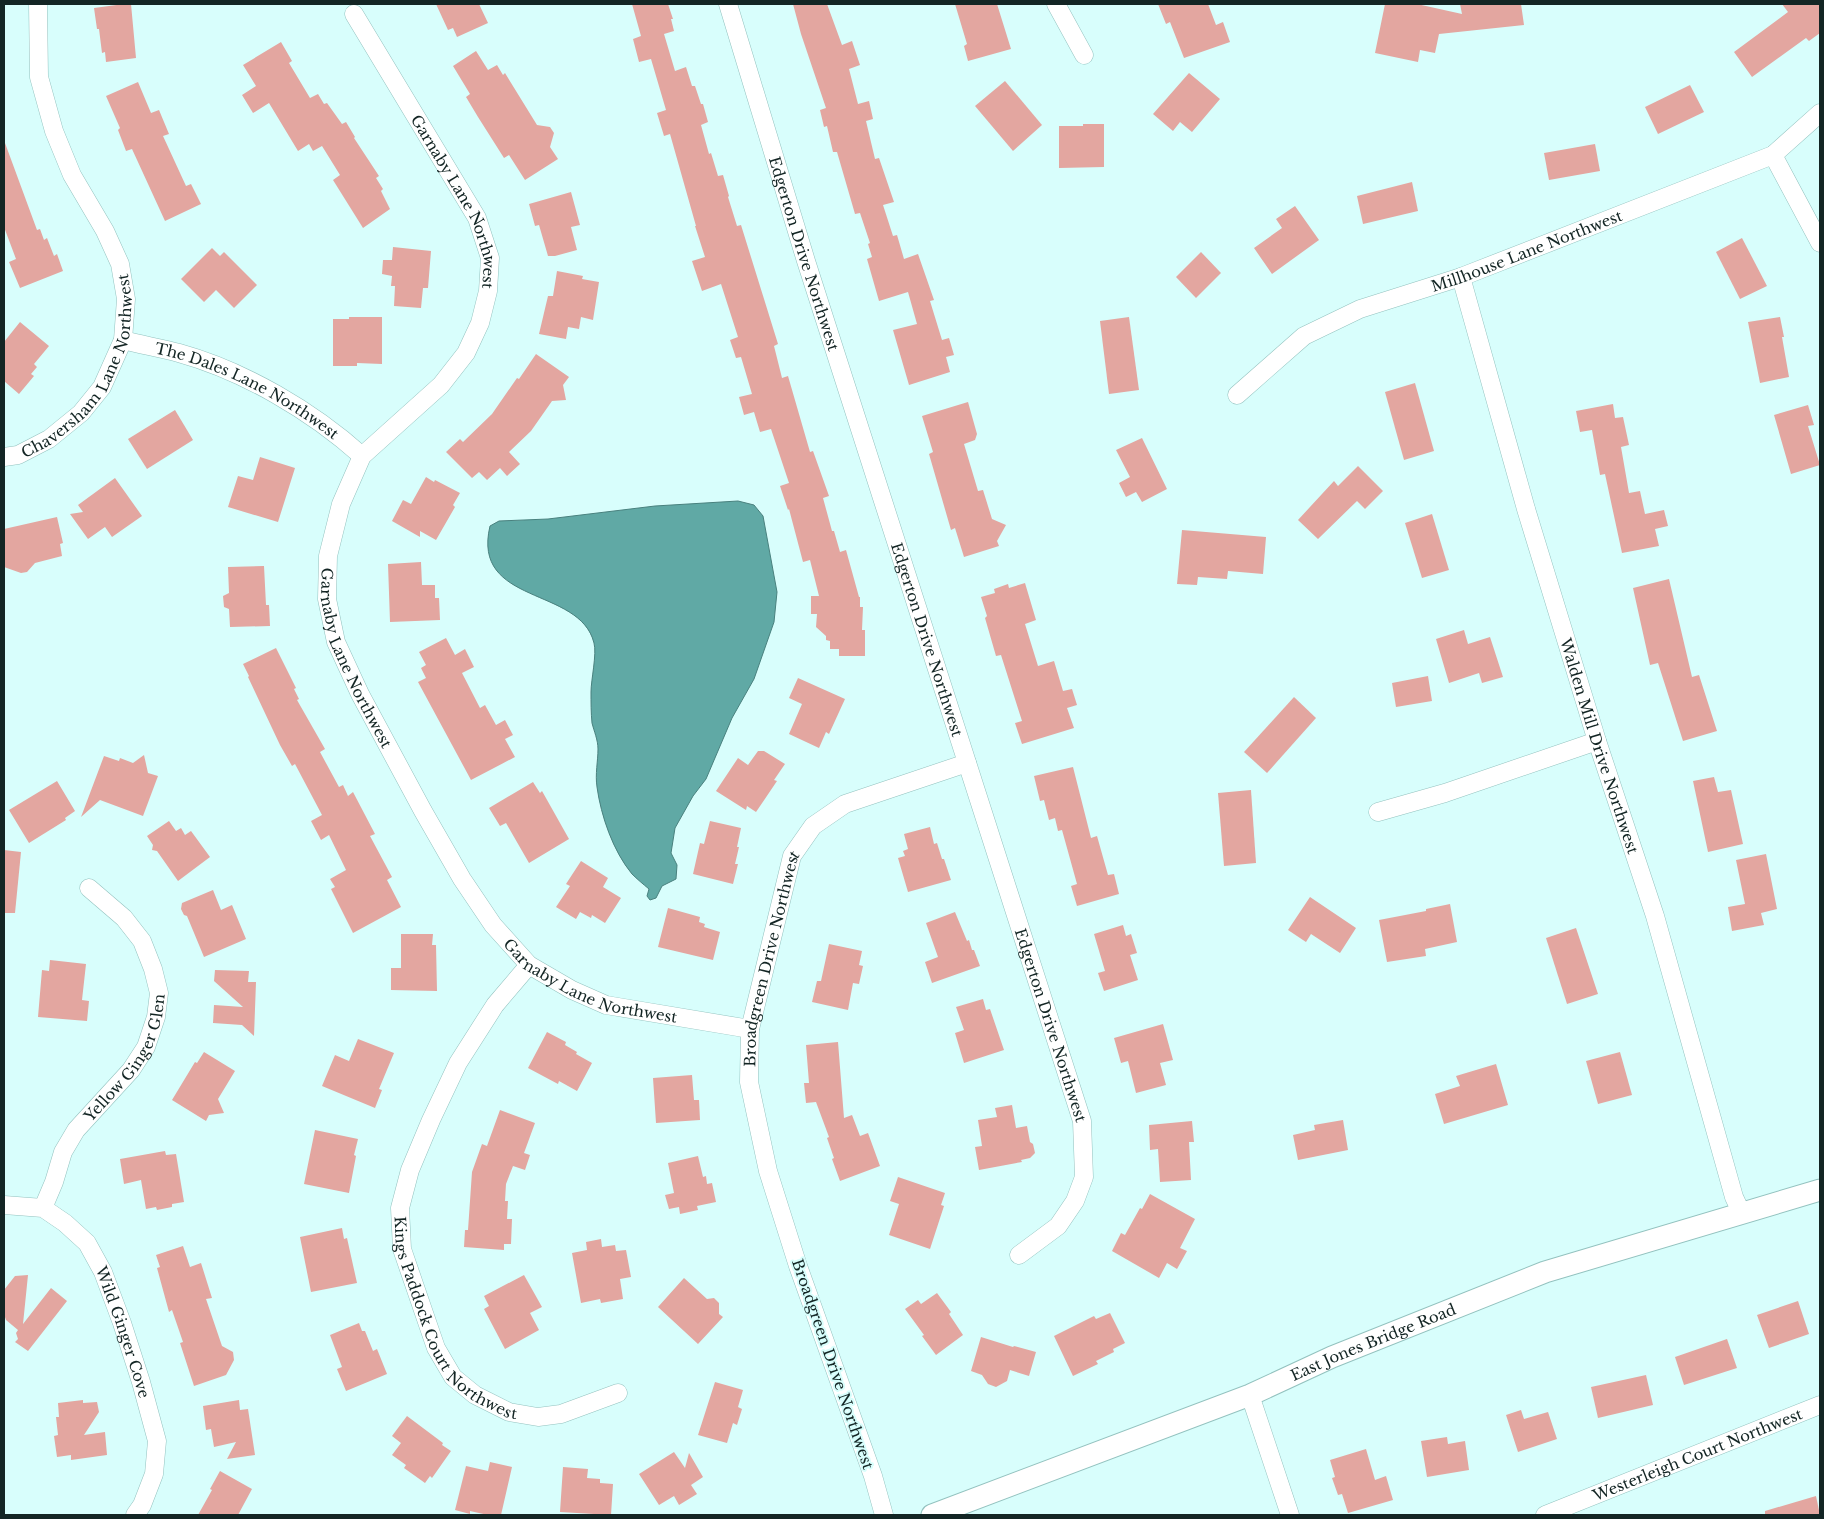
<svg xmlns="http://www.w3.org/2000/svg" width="1824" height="1519" font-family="'Libre Baskerville',serif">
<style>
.water{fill:#60a9a5;stroke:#49817e}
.building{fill:#e3a6a0}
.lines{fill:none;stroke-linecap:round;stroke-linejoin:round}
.minor-casing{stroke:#93c2bf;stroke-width:19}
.tertiary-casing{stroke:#93c2bf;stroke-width:23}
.minor{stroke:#fff;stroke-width:18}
.tertiary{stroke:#fff;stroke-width:21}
.labels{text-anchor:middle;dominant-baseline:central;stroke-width:4;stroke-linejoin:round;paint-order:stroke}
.street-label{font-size:15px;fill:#132524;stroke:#d8fefc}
</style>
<rect width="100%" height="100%" fill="#d8fefc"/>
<path class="water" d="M738,501L754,505L763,516L777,592L774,622L754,679L732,718L706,779L693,796L675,828L671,853L677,865L676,879L662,886L656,898L650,900L647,896L649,889C643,884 637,879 632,874C613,851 601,816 597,787C595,774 598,761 598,749C598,740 594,731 592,723C591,713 591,702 591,692C591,680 597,654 594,643C580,586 471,606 490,526L499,521L548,519L655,506Z"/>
<g class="building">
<polygon points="124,4 131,4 136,58 106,62 105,52 102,53 99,29 97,29 94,8"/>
<polygon points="436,4 479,4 488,23 457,37 453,28 448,30"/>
<polygon points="632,4 668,4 673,19 671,19 674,31 664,34 675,71 686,67 692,86 695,86 701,104 703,104 708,122 701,125 709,154 711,153 718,176 723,175 729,196 728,197 737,226 741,225 778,344 774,346 782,378 788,376 810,452 813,451 829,496 823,498 832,531 834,531 840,552 846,550 859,597 860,597 860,607 863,607 862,630 865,630 865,656 839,656 839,649 830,649 830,641 826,640 826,636 816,627 817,614 811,614 811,596 819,596 810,560 803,562 789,509 788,510 780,486 789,483 771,429 760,432 754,412 744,415 739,397 752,394 741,357 736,358 730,340 738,337 721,284 702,291 692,261 705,257 695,226 696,226 670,134 664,136 657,113 666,110 651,59 639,62 633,39 641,36"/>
<polygon points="793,4 827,4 842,45 852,41 860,65 849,69 858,104 869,101 873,119 866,121 875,159 879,158 894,202 883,205 893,236 897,235 904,259 918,254 934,300 930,301 942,340 949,338 954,355 946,357 950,372 909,385 893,330 917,324 908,292 879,301 867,259 872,257 868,244 870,243 860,213 855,214 837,152 833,152 827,126 824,127 820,110 826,108 801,34"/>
<polygon points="955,4 997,4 1011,49 968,61 964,46 967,44"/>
<polygon points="1158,4 1208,4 1216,25 1223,22 1230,42 1184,58 1170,22 1166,24"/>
<polygon points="1385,4 1417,4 1462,14 1460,4 1521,4 1524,25 1439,34 1435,53 1420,50 1418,62 1375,53"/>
<polygon points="1782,4 1820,4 1820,33 1809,41 1806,38 1752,77 1734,52 1788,12"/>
<polygon points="281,42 292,61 289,63 310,98 318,94 324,104 327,103 342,124 346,122 355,137 354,138 379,176 376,178 383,189 381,191 390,209 363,228 333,180 340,175 322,146 313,151 309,144 298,151 269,103 253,113 242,95 256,86 243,65"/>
<polygon points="476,51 488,70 497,65 503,75 505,73 537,125 550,127 554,133 550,147 558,159 525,180 509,155 504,158 478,117 466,97 470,94 453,66"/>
<polygon points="1189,73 1220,99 1192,132 1180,122 1173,131 1153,114"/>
<polygon points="1005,81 1042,125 1013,151 975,106"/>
<polygon points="138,82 151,113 159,110 169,134 163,136 186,186 191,184 201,204 165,221 132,149 126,151 118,130 120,128 106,96"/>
<polygon points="1690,85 1704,112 1658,134 1645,107"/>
<polygon points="1083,124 1104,124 1104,167 1059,168 1059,126 1083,126"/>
<polygon points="4,143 5,143 37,230 40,229 44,240 47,238 54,256 57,254 63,271 20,288 9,262 16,259 4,227"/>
<polygon points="1595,144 1600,171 1549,180 1544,153"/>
<polygon points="1412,182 1418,211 1363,224 1357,196"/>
<polygon points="571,192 580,225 571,227 577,250 555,256 548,256 539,225 535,226 529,204"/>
<polygon points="1295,206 1319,240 1272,274 1254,248 1282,228 1276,219"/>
<polygon points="1742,238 1767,286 1740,299 1716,252"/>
<polygon points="393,247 431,251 428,288 423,288 421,308 394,306 395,286 391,286 392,276 382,274 383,260 392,260"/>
<polygon points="212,248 220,256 224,252 257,285 234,308 216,290 204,302 181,279"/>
<polygon points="1201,252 1221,273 1196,298 1176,277"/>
<polygon points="557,271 583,276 582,279 599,282 593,320 581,317 579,329 568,327 566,339 539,334 548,296 553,296"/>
<polygon points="349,317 382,317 382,364 357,363 357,366 333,366 333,319 349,319"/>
<polygon points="1129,317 1139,390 1109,394 1100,321"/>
<polygon points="1780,317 1784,337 1782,337 1789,377 1760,383 1748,322"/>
<polygon points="20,322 49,346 34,364 37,367 31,374 34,376 19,394 4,381 4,342"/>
<polygon points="536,354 569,377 563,385 566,400 552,401 531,431 509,452 520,464 507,476 500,468 487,480 479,472 472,478 446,452 460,439 463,442 492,414 517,378 519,379"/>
<polygon points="1415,383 1434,451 1404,460 1385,392"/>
<polygon points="968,402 977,434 975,440 964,444 978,491 983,490 992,519 1006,525 997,541 999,546 964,557 955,528 951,530 929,454 933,452 922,416"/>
<polygon points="1613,404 1615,418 1623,417 1629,445 1621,447 1629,493 1640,491 1645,514 1664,510 1668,526 1655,529 1659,546 1622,553 1605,474 1600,475 1592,430 1580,432 1576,411"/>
<polygon points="1808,405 1814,425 1808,426 1820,465 1791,474 1774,415"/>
<polygon points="175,410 193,440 147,469 128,439"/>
<polygon points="1142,438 1167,489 1142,502 1136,492 1126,497 1119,483 1130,477 1116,450"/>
<polygon points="260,457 295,468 278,522 228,507 238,476 253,480"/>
<polygon points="1358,466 1383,491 1365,509 1357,501 1318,539 1298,520 1334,481 1338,486"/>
<polygon points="426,477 434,482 435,480 460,493 453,505 455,507 436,540 420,531 420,537 392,521 403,500 411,504"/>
<polygon points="115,478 142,516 112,537 105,527 88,539 70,514 83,512 78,505"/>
<polygon points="1432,514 1449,570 1422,578 1405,523"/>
<polygon points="57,517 63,543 60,544 62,556 35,563 27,572 21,573 4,567 4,529"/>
<polygon points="1182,530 1266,537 1263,574 1228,571 1227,579 1198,577 1197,585 1177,584"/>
<polygon points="421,562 422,585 435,585 435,598 439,598 440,620 390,622 388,564"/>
<polygon points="264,566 266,605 269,605 270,626 230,627 229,609 224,607 223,596 229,593 228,567"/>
<polygon points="1669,579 1692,677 1699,675 1717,731 1683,741 1658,663 1650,665 1633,588"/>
<polygon points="1025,583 1036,620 1025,624 1038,666 1054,661 1063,691 1072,689 1077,705 1067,708 1074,728 1022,744 1015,723 1022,721 1001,655 996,656 985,618 987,616 981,597 995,593 994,589 1008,584 1009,588"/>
<polygon points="1464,630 1468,644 1490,637 1503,677 1482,683 1479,673 1449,683 1436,639"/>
<polygon points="446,638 455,655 465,649 474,667 462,673 480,708 485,705 496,725 505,720 513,735 505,739 515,757 471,780 418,682 426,678 421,668 426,665 419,652"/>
<polygon points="276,648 296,688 294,689 299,699 297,700 325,749 320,752 339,787 343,785 348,796 353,792 375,834 370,836 392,877 387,880 401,907 353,933 331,889 335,887 330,879 346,870 329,835 321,840 311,821 322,815 295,764 292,766 280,745 248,677 249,676 243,664"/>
<polygon points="1428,676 1432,701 1396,707 1392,683"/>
<polygon points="798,678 845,699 829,734 826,732 819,748 789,734 802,704 789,698"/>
<polygon points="1294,697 1316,718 1267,773 1244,752"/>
<polygon points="758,751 764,751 785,764 774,780 777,781 756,812 747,806 746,810 716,791 738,758 748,765"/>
<polygon points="144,755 148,773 158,776 143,816 100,800 81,817 104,756 119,761 120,758 133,763"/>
<polygon points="1073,767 1091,838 1097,836 1108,875 1114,874 1119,894 1077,906 1071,886 1077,884 1062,830 1058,831 1055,818 1049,820 1044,800 1040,801 1034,776"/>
<polygon points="1714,777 1718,792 1731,790 1743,844 1708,852 1693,781"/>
<polygon points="57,781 75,811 65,818 66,820 29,843 9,810"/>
<polygon points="533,782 540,793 542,791 569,839 529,863 506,823 500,826 489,808"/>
<polygon points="1251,790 1256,863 1224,866 1218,793"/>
<polygon points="169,821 176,831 181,828 185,835 191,831 210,857 178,881 157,851 152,850 153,845 147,836"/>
<polygon points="710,821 741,828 737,847 739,847 735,864 738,864 733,884 693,874 700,843 704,844"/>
<polygon points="930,827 934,844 937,843 942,859 944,859 951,880 908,892 898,858 905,856 903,851 908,849 904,834"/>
<polygon points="4,850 21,852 15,913 4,913"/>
<polygon points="1766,854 1777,909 1761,913 1764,925 1732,931 1728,907 1745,904 1736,860"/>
<polygon points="581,861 608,878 603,887 621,898 605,923 592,915 591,918 580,912 576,919 556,907 570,886 566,884"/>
<polygon points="213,890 221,910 232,905 246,939 204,957 187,916 184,915 181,909 182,903"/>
<polygon points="1310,897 1356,928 1340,953 1311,934 1306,942 1288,930"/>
<polygon points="1450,904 1457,942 1425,949 1426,956 1387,962 1379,920 1426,911 1426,909"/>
<polygon points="668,908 700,917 699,922 705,924 704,927 720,932 713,960 658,947"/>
<polygon points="955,912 967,941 969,940 972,950 974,950 980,966 932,983 925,962 938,957 926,923"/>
<polygon points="1123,925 1126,936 1131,934 1137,953 1130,955 1138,980 1104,991 1098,973 1105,971 1094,934"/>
<polygon points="1576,928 1598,994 1567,1004 1546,938"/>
<polygon points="401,934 433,934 432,945 436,945 437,991 391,990 391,968 401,968"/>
<polygon points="829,944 862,951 859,965 863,966 859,984 853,983 848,1010 812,1002 817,981 821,981"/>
<polygon points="50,960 86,964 82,1000 89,1001 87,1021 38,1017 42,970 49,971"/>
<polygon points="215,970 249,971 248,982 256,982 254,1036 242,1025 213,1023 214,1005 243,1007 214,981"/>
<polygon points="983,999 986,1010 990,1009 1004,1050 964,1063 955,1033 964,1030 956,1007"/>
<polygon points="1163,1024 1173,1060 1160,1063 1166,1085 1136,1093 1128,1061 1121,1063 1114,1038"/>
<polygon points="547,1032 566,1042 565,1045 577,1052 576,1054 592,1063 577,1091 559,1081 558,1084 528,1068"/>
<polygon points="358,1039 394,1053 379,1089 382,1090 375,1108 322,1086 335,1055 349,1061"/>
<polygon points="838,1042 844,1118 852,1115 860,1136 868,1133 880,1166 840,1181 832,1159 834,1158 827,1138 829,1137 816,1102 806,1103 804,1083 809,1083 806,1045"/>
<polygon points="204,1052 235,1071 218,1099 224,1113 209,1115 206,1121 172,1100 195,1062 197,1063"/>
<polygon points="1620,1052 1632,1095 1598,1104 1586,1061"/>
<polygon points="1496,1064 1508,1105 1444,1124 1435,1094 1460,1086 1456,1076"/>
<polygon points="692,1075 694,1100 699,1100 700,1120 656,1123 653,1078"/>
<polygon points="1012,1105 1016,1128 1027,1126 1030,1142 1033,1144 1035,1153 1030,1158 1021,1160 1022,1162 979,1170 975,1147 982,1146 978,1120 997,1117 995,1108"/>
<polygon points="500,1110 535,1123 524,1153 530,1155 525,1170 513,1166 506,1184 505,1201 508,1201 507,1219 512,1219 511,1244 504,1244 504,1250 464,1247 465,1230 468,1230 472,1172 482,1144 487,1146"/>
<polygon points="1343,1120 1348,1150 1298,1160 1293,1135 1315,1130 1314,1125"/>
<polygon points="1192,1121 1194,1142 1189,1142 1191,1180 1160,1182 1158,1149 1150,1150 1149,1125"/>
<polygon points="315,1130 358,1139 354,1155 356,1156 349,1193 304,1184"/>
<polygon points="165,1151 166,1155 176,1154 184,1202 172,1204 172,1207 157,1210 156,1207 146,1209 141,1180 124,1184 120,1159"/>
<polygon points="698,1156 703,1177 706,1176 707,1184 712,1183 716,1202 697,1206 698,1210 680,1214 679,1207 669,1209 665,1195 674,1193 668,1163"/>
<polygon points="898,1177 945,1193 941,1205 944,1206 930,1249 889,1235 899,1204 890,1201"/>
<polygon points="1150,1194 1195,1219 1180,1248 1187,1251 1177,1269 1167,1263 1159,1278 1112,1251 1121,1233 1125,1235 1140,1208 1142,1209"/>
<polygon points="342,1228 344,1239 347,1238 357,1283 311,1292 300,1237"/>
<polygon points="601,1239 602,1247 615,1245 616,1251 626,1250 631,1277 620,1279 623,1299 601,1303 600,1299 581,1303 572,1253 587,1250 586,1242"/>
<polygon points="183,1246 190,1267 201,1263 212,1298 206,1299 222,1346 233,1352 234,1360 226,1375 194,1386 180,1343 183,1342 172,1310 169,1312 157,1268 160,1267 156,1255"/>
<polygon points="28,1275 23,1324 51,1288 67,1301 28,1351 15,1342 18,1339 16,1333 18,1330 6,1320 4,1314 4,1290 15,1276"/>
<polygon points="524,1275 542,1307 530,1313 539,1330 505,1349 484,1309 489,1306 484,1296"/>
<polygon points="684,1278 707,1299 714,1298 719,1303 719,1314 723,1317 698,1344 658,1307"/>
<polygon points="937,1293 951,1312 949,1314 963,1335 936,1355 922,1336 924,1335 905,1309 918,1300 921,1304"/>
<polygon points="1798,1301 1809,1334 1769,1348 1757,1315"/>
<polygon points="1110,1313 1125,1343 1113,1349 1114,1352 1096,1361 1098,1364 1073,1376 1054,1336 1094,1316 1096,1319"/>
<polygon points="359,1323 362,1331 365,1331 373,1351 377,1349 387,1374 346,1391 337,1369 342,1367 330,1335"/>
<polygon points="981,1337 1013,1347 1014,1346 1036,1352 1029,1376 1010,1370 1007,1381 996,1387 988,1384 982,1375 971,1371"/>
<polygon points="1727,1339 1737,1368 1684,1385 1675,1357"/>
<polygon points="1646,1375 1653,1405 1598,1418 1591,1387"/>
<polygon points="715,1382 743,1390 738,1407 742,1409 737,1425 733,1423 727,1443 698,1435"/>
<polygon points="83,1400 83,1403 97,1402 99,1412 84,1435 105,1432 107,1455 71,1460 71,1455 57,1457 54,1436 58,1435 56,1417 59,1417 58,1403"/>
<polygon points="239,1400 240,1410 248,1409 255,1455 227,1459 236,1442 214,1447 211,1429 206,1430 203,1406"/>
<polygon points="1521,1410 1524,1419 1548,1412 1557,1439 1518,1452 1506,1415"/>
<polygon points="407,1416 443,1443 442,1445 451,1451 432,1478 430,1476 425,1483 404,1468 406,1465 392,1455 401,1443 392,1436"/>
<polygon points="1447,1437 1448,1444 1465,1441 1469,1470 1427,1477 1421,1441"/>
<polygon points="1366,1449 1375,1480 1386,1476 1393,1500 1348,1513 1342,1494 1338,1495 1332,1478 1335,1477 1330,1460"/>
<polygon points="674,1452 685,1468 689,1453 703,1477 691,1485 697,1494 679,1505 674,1496 659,1505 639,1474"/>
<polygon points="490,1462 512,1467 501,1515 488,1515 470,1511 470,1514 455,1510 466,1466 488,1471"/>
<polygon points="563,1467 588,1469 587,1478 600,1479 600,1483 613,1484 611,1515 560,1512"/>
<polygon points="220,1471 252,1489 238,1515 198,1515 212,1490 210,1489"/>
<polygon points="1816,1496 1820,1515 1765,1515 1765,1511"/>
</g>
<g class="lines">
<defs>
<g id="minor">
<path id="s1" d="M728,4L806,261L1082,1121L1084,1177L1075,1201L1058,1226L1019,1255"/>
<polyline points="1056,4 1084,55"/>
<path id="s2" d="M354,14L477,218L490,258L488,291L480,323L466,353L441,385L362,456L341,504L328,556L327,599L336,642L360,694L423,811L462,879L493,925L529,965L572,990L606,1005L750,1029"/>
<polyline points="1773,155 1820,243"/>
<path id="s3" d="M1461,277L1526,509L1597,741L1655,916L1734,1197L1741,1212"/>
<path id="s4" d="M123,340C142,345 161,348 179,353C244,371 312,411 362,456"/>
<path id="s5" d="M1237,395L1304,336L1360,309L1461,277L1773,155L1820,113"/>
<path id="s6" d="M4,457L18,455L49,439L81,413L102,387L123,340L126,299L120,264L105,231L72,175L54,131L39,77L38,4"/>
<polyline points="1378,812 1445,793 1597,741"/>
<path id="s7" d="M529,965L495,1005L458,1063L431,1120L410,1170L400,1208L402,1249L436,1348L453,1377L475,1395L509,1412L538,1417L561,1414L618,1393"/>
<path id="s8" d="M4,1205L43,1208L65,1223L87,1243L103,1272L122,1323L141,1382L157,1441L154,1474L142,1505L135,1515"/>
<path id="s9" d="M43,1208L54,1182L63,1152L76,1130L131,1070L146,1047L156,1017L159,993L153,969L142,941L124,918L89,888"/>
<polyline points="1250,1395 1290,1515"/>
<path id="s10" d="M884,1515L873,1476L798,1266L768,1171L749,1082L750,1029L792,856L813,826L845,804L967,763"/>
<path id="s11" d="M1545,1515L1820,1405"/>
</g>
<g id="tertiary">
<path id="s12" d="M932,1515L1250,1395L1332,1357L1545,1272L1820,1190"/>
</g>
</defs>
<use href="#minor" class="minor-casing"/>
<use href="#tertiary" class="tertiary-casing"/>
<use href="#minor" class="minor"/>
<use href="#tertiary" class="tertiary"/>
</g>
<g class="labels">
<g class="street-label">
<text stroke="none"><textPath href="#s2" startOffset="215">Garnaby Lane Northwest</textPath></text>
<text stroke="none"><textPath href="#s5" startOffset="328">Millhouse Lane Northwest</textPath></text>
<text stroke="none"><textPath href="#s1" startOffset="261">Edgerton Drive Northwest</textPath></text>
<text stroke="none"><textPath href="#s6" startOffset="130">Chaversham Lane Northwest</textPath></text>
<text stroke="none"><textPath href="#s4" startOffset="135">The Dales Lane Northwest</textPath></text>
<text stroke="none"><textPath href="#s1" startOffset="666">Edgerton Drive Northwest</textPath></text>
<text stroke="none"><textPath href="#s2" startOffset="740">Garnaby Lane Northwest</textPath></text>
<text stroke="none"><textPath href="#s3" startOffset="489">Walden Mill Drive Northwest</textPath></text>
<text stroke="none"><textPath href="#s10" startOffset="580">Broadgreen Drive Northwest</textPath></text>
<text stroke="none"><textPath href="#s2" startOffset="1160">Garnaby Lane Northwest</textPath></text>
<text stroke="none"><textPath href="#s1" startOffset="1071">Edgerton Drive Northwest</textPath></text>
<text stroke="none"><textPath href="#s9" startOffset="175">Yellow Ginger Glen</textPath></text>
<text stroke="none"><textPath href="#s7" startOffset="409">Kings Paddock Court Northwest</textPath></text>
<text stroke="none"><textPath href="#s8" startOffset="192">Wild Ginger Cove</textPath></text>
<text stroke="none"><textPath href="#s12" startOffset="474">East Jones Bridge Road</textPath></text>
<text transform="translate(833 1364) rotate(71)">Broadgreen Drive Northwest</text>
<text stroke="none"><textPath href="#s11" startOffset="164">Westerleigh Court Northwest</textPath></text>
</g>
</g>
<rect width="1824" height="1519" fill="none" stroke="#132524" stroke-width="10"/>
</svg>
